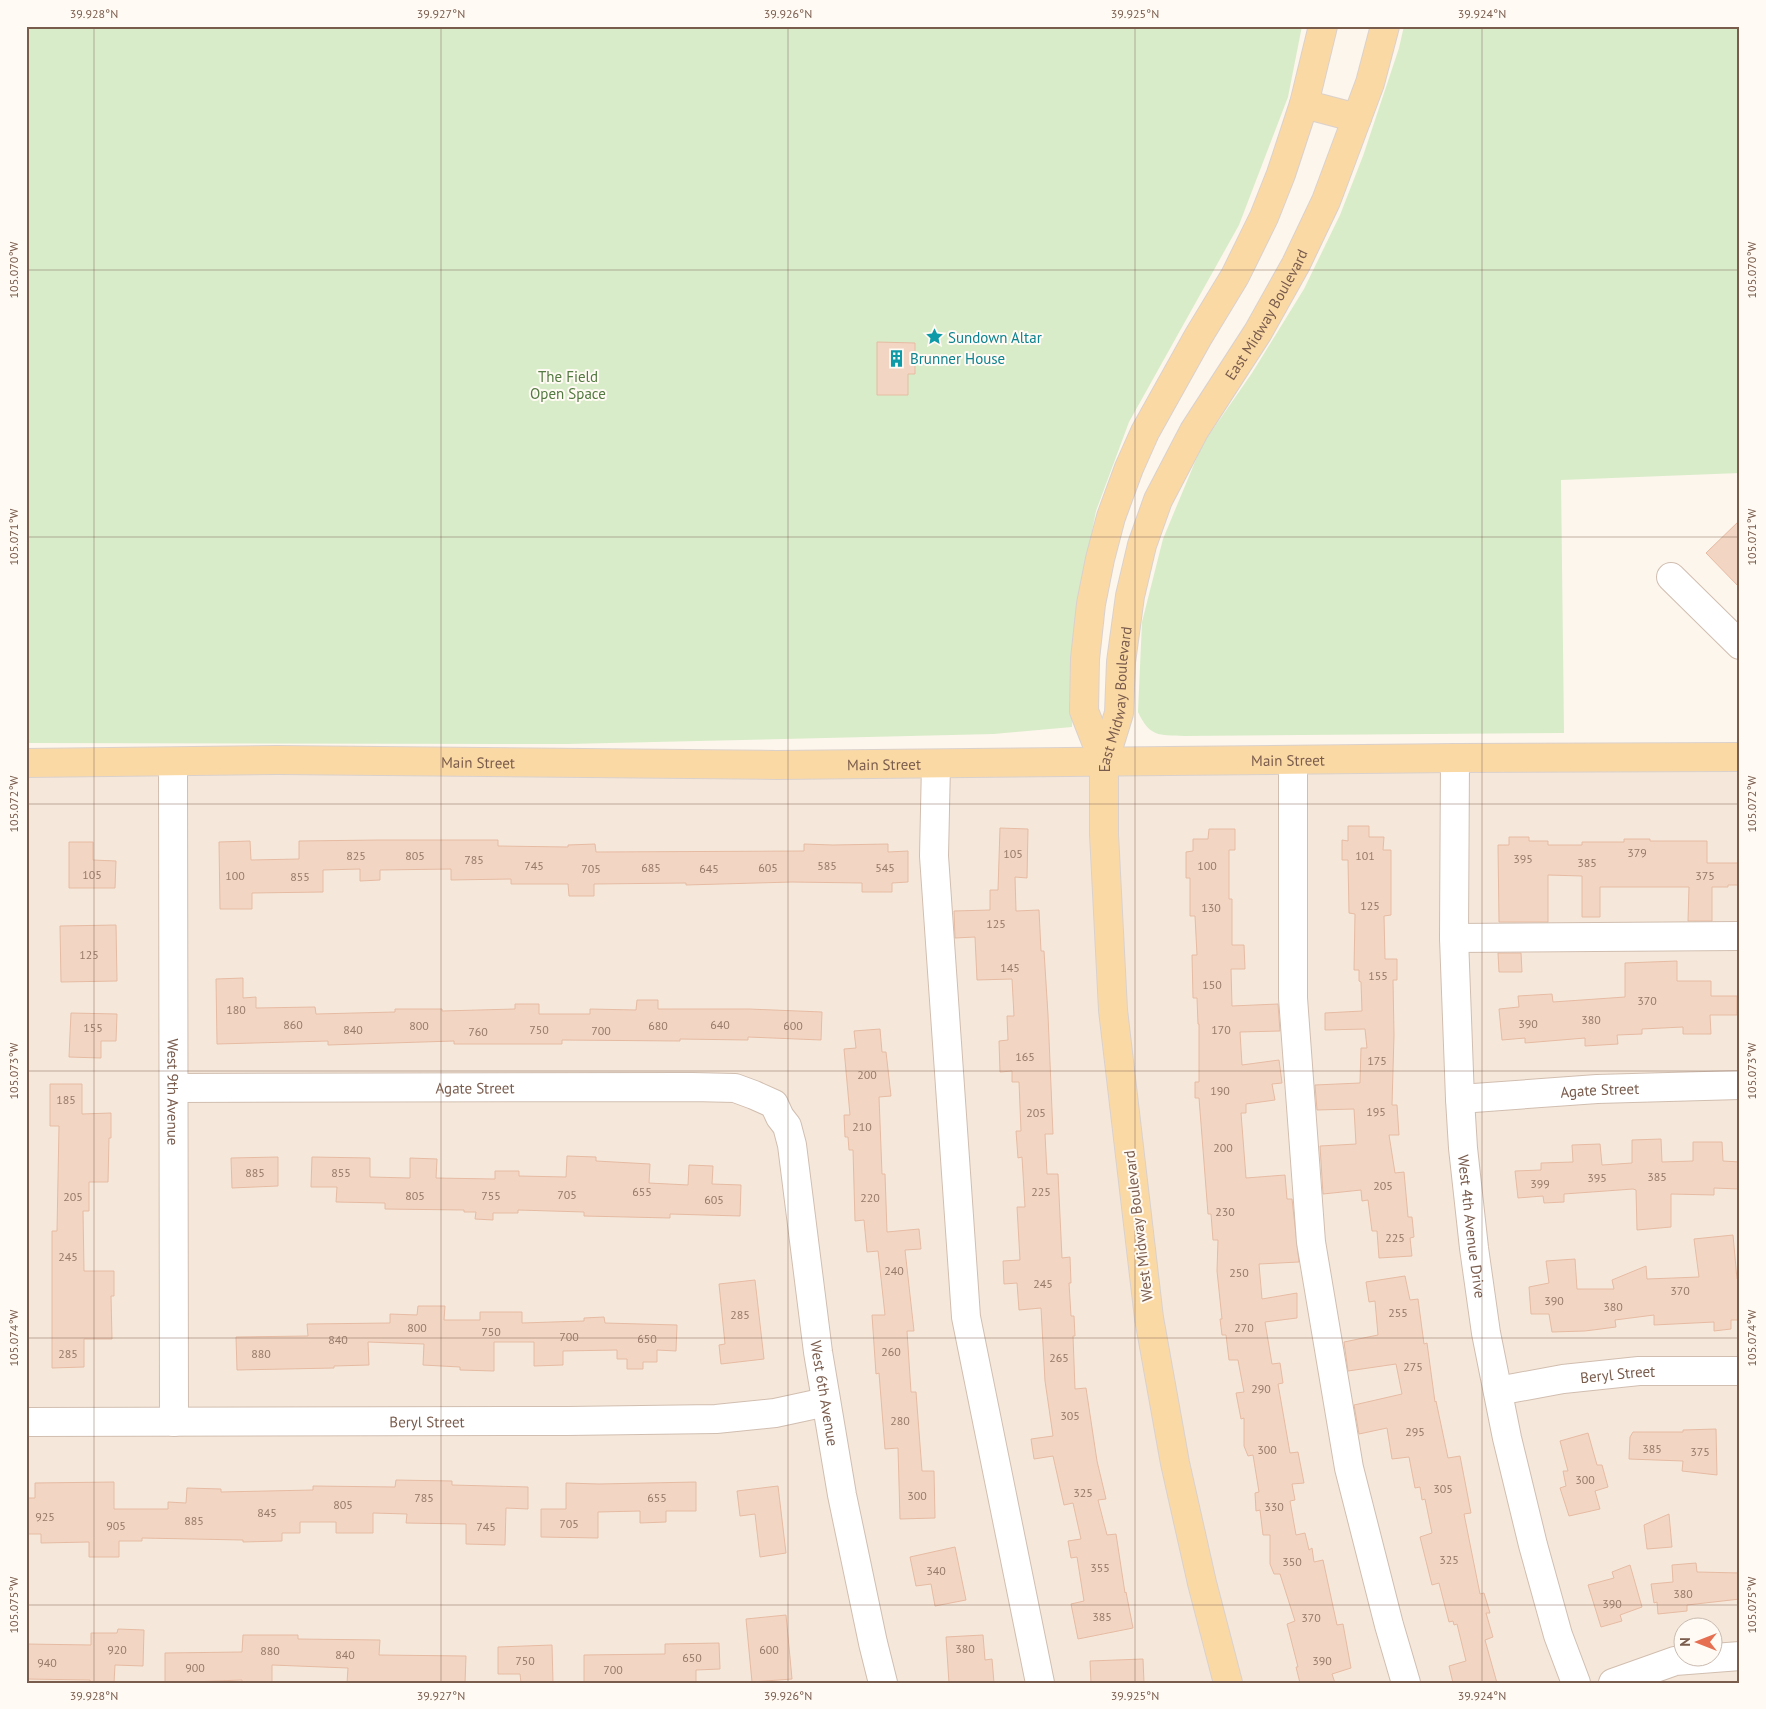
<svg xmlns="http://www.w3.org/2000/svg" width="1766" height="1709" font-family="'PT Sans',sans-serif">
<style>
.residential{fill:#f5e8da;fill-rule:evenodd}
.green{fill:#d8ecc9}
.building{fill:#f3d5c3;stroke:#e6bba3}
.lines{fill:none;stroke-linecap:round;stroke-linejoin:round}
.minor-casing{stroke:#d1beb0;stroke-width:30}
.major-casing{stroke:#dad1cd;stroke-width:30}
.minor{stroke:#fff;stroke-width:28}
.major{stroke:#fbd9a5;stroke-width:28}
.ticks{fill:none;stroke:#7a5c4d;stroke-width:1;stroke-opacity:0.45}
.labels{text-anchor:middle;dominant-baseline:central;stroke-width:4;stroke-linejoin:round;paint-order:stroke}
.number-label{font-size:12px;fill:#987a6a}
.street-label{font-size:15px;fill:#7a5c4d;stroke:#fffaf3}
.culture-label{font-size:15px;fill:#0d838f;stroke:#fffaf3;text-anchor:start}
.park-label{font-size:15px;fill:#537a41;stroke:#fffaf3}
.neatline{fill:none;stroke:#7a5c4d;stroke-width:2}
.ticks-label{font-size:12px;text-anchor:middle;fill:#7a5c4d}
</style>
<rect width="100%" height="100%" fill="#fdf6ec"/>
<path class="residential" d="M1740,757V1683H26V768ZM1684,1626H1714V1656H1684Z"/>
<g class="green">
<polygon points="26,26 1302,26 1288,97 1239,225 1129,422 1096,511 1077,608 1072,727 994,734 567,744 26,743"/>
<path d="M1404,26H1740V473L1561,480L1564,733L1184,736C1158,735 1150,737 1138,712L1142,622L1163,539L1202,445L1252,373L1304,289L1340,215L1363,156L1399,48Z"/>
</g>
<g class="building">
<polygon points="877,342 915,343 915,374 908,374 908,395 877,395"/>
<polygon points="1740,520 1740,588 1706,553"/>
<polygon points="1348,826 1369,826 1369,837 1384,837 1383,850 1391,850 1391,915 1384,916 1385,959 1397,959 1397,980 1393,980 1394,1035 1392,1105 1397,1105 1399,1135 1389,1135 1395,1173 1404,1172 1408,1217 1412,1217 1414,1237 1410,1238 1412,1256 1379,1258 1377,1231 1372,1231 1368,1200 1362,1201 1361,1190 1323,1194 1320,1146 1356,1144 1354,1109 1317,1110 1315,1085 1360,1083 1361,1048 1367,1048 1365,1029 1325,1030 1325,1013 1362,1011 1361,982 1359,981 1359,970 1354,970 1355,914 1349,913 1348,860 1342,860 1342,840 1348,841"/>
<polygon points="1000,828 1028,829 1027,878 1015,877 1016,911 1039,910 1041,951 1044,951 1048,1015 1053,1134 1045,1134 1047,1174 1058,1174 1062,1258 1070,1257 1071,1283 1069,1283 1071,1316 1074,1316 1075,1336 1073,1336 1075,1389 1086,1388 1097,1461 1106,1499 1098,1500 1107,1535 1116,1534 1125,1593 1126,1592 1133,1628 1078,1639 1071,1604 1084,1601 1077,1557 1071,1558 1068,1541 1081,1539 1073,1503 1064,1505 1053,1456 1034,1459 1031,1439 1053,1436 1045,1381 1041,1308 1019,1310 1017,1283 1004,1284 1003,1261 1020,1260 1017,1207 1025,1207 1022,1157 1018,1158 1016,1131 1021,1131 1019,1082 1012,1082 1012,1071 1000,1072 999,1041 1008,1040 1007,1016 1014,1016 1012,979 977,980 975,937 955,938 954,911 990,910 990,890 998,890"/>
<polygon points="1209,829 1235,829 1235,850 1229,850 1229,899 1232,899 1232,945 1244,945 1245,969 1231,969 1232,1006 1278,1004 1280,1031 1240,1032 1242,1065 1279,1060 1282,1083 1272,1084 1275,1100 1246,1104 1246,1113 1241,1113 1246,1178 1285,1175 1287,1199 1292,1199 1299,1262 1259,1264 1262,1299 1297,1293 1297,1318 1265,1322 1272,1364 1280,1363 1283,1383 1278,1384 1290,1453 1298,1452 1304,1483 1292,1484 1295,1500 1290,1501 1296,1535 1305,1533 1309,1550 1312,1548 1314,1562 1323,1560 1337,1625 1343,1624 1351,1668 1332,1674 1335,1683 1300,1683 1296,1667 1298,1667 1287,1624 1295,1621 1280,1574 1274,1574 1270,1564 1270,1535 1263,1535 1260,1510 1256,1511 1255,1493 1259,1492 1253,1455 1248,1456 1244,1446 1244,1418 1241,1419 1236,1393 1244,1392 1238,1360 1229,1360 1226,1335 1222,1335 1220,1319 1222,1319 1217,1271 1218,1240 1213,1240 1211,1214 1208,1214 1199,1098 1195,1098 1195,1082 1199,1082 1199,1024 1198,1024 1197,998 1193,998 1192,955 1197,955 1195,916 1190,916 1190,878 1186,878 1186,852 1193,851 1193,839 1208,839"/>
<polygon points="1509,837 1529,837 1529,841 1548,841 1548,845 1582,845 1582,842 1624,842 1624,839 1650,839 1650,841 1707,841 1707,863 1740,863 1740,885 1728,885 1728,887 1712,887 1712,921 1688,921 1689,887 1600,887 1600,917 1582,917 1582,876 1548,875 1548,922 1499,922 1498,845 1509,845"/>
<polygon points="379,840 498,840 498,846 568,847 568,845 595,844 596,852 804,851 804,844 833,845 888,844 888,852 908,851 908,882 892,883 892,892 862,892 862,883 792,882 686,885 686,883 594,884 594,896 569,896 568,884 511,884 511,879 451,880 451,869 380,870 380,880 360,881 360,869 323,870 323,892 252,893 252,909 220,909 219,842 250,841 251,860 299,859 299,841"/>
<polygon points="69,842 93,842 93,860 116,861 115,888 69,888"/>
<polygon points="116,925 117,981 61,982 60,926"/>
<polygon points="1498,953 1521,953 1522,972 1499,972"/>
<polygon points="1677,961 1677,981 1711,981 1711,996 1737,996 1737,1015 1710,1015 1711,1034 1683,1034 1683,1027 1642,1029 1642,1034 1617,1035 1618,1044 1585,1046 1585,1038 1525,1043 1525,1038 1502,1040 1499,1009 1519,1007 1518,996 1552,994 1553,1002 1625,997 1625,963"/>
<polygon points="243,978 243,998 256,997 256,1008 315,1007 316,1014 395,1012 395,1009 442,1009 442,1011 515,1009 515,1004 539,1004 539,1014 590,1014 590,1009 636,1010 637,1000 658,1000 658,1009 749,1009 822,1012 821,1040 748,1037 748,1040 680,1039 680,1041 562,1040 562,1044 454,1044 454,1041 328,1045 328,1041 217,1044 216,979"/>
<polygon points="71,1013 117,1014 116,1041 101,1041 101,1058 69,1057"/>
<polygon points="880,1029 882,1052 886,1052 891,1096 879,1097 882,1174 885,1174 887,1232 919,1229 921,1249 905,1250 914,1331 907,1331 911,1392 916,1392 922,1471 934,1471 935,1518 900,1519 898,1448 885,1449 879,1373 876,1374 872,1315 885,1315 878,1251 867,1252 864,1220 855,1221 853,1150 849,1150 848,1137 845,1137 844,1115 850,1115 844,1049 856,1048 854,1031"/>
<polygon points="50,1084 82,1084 82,1114 111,1113 111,1138 109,1138 108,1182 89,1182 89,1211 83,1211 84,1271 114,1271 114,1296 111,1296 112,1339 84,1339 84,1367 52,1368 52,1231 57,1231 59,1126 50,1126"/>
<polygon points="1661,1139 1662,1162 1693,1161 1693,1142 1722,1142 1723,1161 1740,1162 1739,1189 1714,1188 1714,1195 1671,1194 1671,1227 1637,1230 1636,1190 1633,1189 1564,1194 1564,1202 1544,1203 1543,1196 1518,1198 1515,1171 1541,1170 1541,1163 1573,1162 1572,1145 1600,1144 1602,1165 1632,1163 1632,1140"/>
<polygon points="567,1156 596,1157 596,1161 650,1164 649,1183 688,1185 689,1165 713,1166 712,1184 741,1185 740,1216 670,1214 670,1218 584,1216 584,1212 518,1210 518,1213 493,1213 493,1220 475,1219 476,1212 464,1212 464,1210 385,1209 385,1203 336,1202 337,1187 311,1187 312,1157 370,1158 370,1177 410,1178 410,1158 437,1159 436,1178 495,1179 495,1171 519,1171 519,1176 566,1177"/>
<polygon points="278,1157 278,1186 232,1188 231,1158"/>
<polygon points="1733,1235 1737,1279 1740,1279 1740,1320 1731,1320 1731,1329 1714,1331 1714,1322 1654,1325 1654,1315 1615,1320 1616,1327 1585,1331 1552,1332 1549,1314 1531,1314 1529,1287 1549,1283 1546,1261 1575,1259 1577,1289 1614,1289 1612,1280 1646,1266 1647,1279 1699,1277 1694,1239"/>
<polygon points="1405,1276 1410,1300 1418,1299 1424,1344 1427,1343 1435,1402 1436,1401 1448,1458 1460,1456 1471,1513 1464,1514 1480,1594 1484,1593 1490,1613 1486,1613 1493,1637 1485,1640 1497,1683 1453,1683 1449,1666 1466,1661 1457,1624 1454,1625 1453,1621 1449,1622 1439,1583 1432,1585 1420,1537 1432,1533 1425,1499 1422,1500 1420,1487 1415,1488 1409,1457 1392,1459 1387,1428 1359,1434 1354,1405 1402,1394 1396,1364 1348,1371 1344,1342 1378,1335 1375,1301 1369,1302 1366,1282"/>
<polygon points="755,1280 764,1359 721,1364 719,1345 725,1344 719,1284"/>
<polygon points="418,1306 445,1306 444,1320 480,1320 480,1312 522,1312 522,1323 584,1321 584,1318 604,1317 605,1323 677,1325 676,1351 657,1350 657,1362 643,1362 643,1369 627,1369 627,1359 617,1359 617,1350 563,1351 563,1365 534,1366 534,1342 494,1342 494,1371 460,1370 460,1367 423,1365 424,1344 368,1342 369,1365 334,1366 334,1368 237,1370 236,1337 308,1336 307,1324 390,1323 390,1314 417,1315"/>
<polygon points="1716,1429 1717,1475 1682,1471 1683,1461 1629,1459 1630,1437 1633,1432 1683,1432 1683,1430"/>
<polygon points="1588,1433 1597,1465 1602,1465 1608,1487 1595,1491 1600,1509 1569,1516 1560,1488 1566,1486 1563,1471 1568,1471 1560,1441"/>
<polygon points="396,1480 452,1481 452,1485 528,1487 528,1509 506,1508 505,1545 466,1544 466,1524 406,1523 407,1514 373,1513 373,1533 336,1533 336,1522 300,1522 300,1533 282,1533 282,1541 243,1542 243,1540 142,1538 142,1541 119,1541 119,1557 89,1557 89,1542 41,1543 41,1534 26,1534 26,1498 35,1498 35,1483 114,1482 114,1509 168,1509 168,1502 186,1503 187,1488 221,1489 221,1492 313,1490 313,1486 395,1487"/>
<polygon points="696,1482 696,1511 666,1511 666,1522 640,1523 640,1511 598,1512 598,1538 541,1537 541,1509 566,1509 566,1483 599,1484"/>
<polygon points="778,1486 786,1553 760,1557 755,1514 740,1516 737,1491"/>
<polygon points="1669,1514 1672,1547 1647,1549 1644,1525"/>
<polygon points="955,1547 966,1600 935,1606 931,1584 916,1586 910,1557"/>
<polygon points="1696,1563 1697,1572 1740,1573 1740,1599 1687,1605 1687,1611 1658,1614 1657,1602 1654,1603 1651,1584 1673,1582 1672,1565"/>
<polygon points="1630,1565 1642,1607 1620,1615 1622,1621 1601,1627 1588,1585 1614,1578 1612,1572"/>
<polygon points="786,1615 792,1679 752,1682 746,1619"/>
<polygon points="118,1629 144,1630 143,1666 115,1665 114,1683 90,1683 90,1680 26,1679 26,1644 91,1645 91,1633 117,1633"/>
<polygon points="243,1635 298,1635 298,1639 380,1640 379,1655 466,1656 465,1683 347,1683 348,1668 272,1665 272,1683 242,1683 242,1680 165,1683 165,1653 242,1652"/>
<polygon points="983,1635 985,1660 992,1659 994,1683 949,1683 946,1637"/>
<polygon points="719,1643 720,1669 696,1670 696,1682 584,1683 584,1655 665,1654 665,1644"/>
<polygon points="552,1645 553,1683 521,1683 520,1674 498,1674 498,1647"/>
<polygon points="1143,1659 1144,1683 1091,1683 1090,1661"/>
</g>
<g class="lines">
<defs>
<g id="minor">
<polyline points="1671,577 1740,645"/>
<path id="s1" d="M1455,758L1454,938L1460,1099L1463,1148L1474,1248L1486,1333L1507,1438L1533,1545L1558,1635L1576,1683"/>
<polyline points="1293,760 1293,998 1311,1242 1349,1468 1389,1625 1406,1683"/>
<path id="s2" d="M173,762L174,1422"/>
<polyline points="936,764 934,856 966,1317 1040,1683"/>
<polyline points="1454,938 1740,936"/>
<path id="s3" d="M174,1088L692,1087L735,1088L754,1095L774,1104L780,1117L787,1126L792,1145L818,1352L842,1495L873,1643L883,1683"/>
<path id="s4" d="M1460,1099L1597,1089L1740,1085"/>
<path id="s5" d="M1498,1391L1563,1379L1639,1371H1740"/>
<path id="s6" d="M26,1422L567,1421L716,1419L775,1413L826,1402"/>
<polyline points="1613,1683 1675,1661 1740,1656"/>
</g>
<g id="major">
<polyline points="1304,104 1357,118"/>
<polyline points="1104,762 1084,711 1085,659 1091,604 1100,559 1111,517 1129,468 1145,432 1198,337 1235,276 1264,217 1281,174 1304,104 1323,26"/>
<path id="s7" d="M26,763L277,760L777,765L1455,758L1740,757"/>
<path id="s8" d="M1228,1683L1202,1583L1175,1463L1149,1318L1113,1010L1104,834V762L1119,713L1121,662L1130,596L1142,545L1158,500L1194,431L1258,332L1296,264L1326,201L1370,83L1385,26"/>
</g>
</defs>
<use href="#minor" class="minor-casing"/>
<use href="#major" class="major-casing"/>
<use href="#minor" class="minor"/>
<use href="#major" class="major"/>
</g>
<path class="ticks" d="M94,26V1683M441,26V1683M788,26V1683M1135,26V1683M1482,26V1683M26,270H1740M26,537H1740M26,804H1740M26,1071H1740M26,1338H1740M26,1605H1740"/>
<defs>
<symbol id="sight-bare" viewBox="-9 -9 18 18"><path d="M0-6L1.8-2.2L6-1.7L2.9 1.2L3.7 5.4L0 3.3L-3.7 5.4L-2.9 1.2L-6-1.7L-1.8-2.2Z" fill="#0f9aa8" stroke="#fffaf3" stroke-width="2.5" paint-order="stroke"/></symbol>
<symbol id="building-bare" viewBox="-9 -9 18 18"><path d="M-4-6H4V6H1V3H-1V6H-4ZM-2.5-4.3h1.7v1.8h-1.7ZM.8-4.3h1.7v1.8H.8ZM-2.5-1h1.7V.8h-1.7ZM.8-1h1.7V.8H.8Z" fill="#0f9aa8" stroke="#fffaf3" stroke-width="2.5" paint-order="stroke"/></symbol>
</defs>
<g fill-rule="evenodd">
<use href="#sight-bare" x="922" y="324" width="25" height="25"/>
<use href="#building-bare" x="884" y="346" width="25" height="25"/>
</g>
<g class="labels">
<g class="number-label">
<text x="1637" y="852">379</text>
<text x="1013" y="853">105</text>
<text x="356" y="855">825</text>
<text x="415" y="855">805</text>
<text x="1365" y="855">101</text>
<text x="1523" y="858">395</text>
<text x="474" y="859">785</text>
<text x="1587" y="862">385</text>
<text x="534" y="865">745</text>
<text x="827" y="865">585</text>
<text x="1207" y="865">100</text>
<text x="651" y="867">685</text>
<text x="768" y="867">605</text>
<text x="885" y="867">545</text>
<text x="591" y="868">705</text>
<text x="709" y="868">645</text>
<text x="92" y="874">105</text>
<text x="235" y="875">100</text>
<text x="1705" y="875">375</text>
<text x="300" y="876">855</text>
<text x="1370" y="905">125</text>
<text x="1211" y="907">130</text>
<text x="996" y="923">125</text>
<text x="89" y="954">125</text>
<text x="1010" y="967">145</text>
<text x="1378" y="975">155</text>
<text x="1212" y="984">150</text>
<text x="1647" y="1000">370</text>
<text x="236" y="1009">180</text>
<text x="1591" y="1019">380</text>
<text x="1528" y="1023">390</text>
<text x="293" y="1024">860</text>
<text x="720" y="1024">640</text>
<text x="419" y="1025">800</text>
<text x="658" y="1025">680</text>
<text x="793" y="1025">600</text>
<text x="93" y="1027">155</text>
<text x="353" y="1029">840</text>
<text x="539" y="1029">750</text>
<text x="1221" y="1029">170</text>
<text x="601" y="1030">700</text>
<text x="478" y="1031">760</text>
<text x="1025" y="1056">165</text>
<text x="1377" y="1060">175</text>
<text x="867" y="1074">200</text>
<text x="1220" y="1090">190</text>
<text x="66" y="1099">185</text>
<text x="1376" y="1111">195</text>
<text x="1036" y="1112">205</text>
<text x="862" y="1126">210</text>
<text x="1223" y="1147">200</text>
<text x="255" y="1172">885</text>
<text x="341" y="1172">855</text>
<text x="1657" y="1176">385</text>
<text x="1597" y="1177">395</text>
<text x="1540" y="1183">399</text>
<text x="1383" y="1185">205</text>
<text x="642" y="1191">655</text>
<text x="1041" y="1191">225</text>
<text x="567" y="1194">705</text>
<text x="415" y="1195">805</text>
<text x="491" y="1195">755</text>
<text x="73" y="1196">205</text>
<text x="870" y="1197">220</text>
<text x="714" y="1199">605</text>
<text x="1225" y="1211">230</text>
<text x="1395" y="1237">225</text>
<text x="68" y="1256">245</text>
<text x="894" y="1270">240</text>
<text x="1239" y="1272">250</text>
<text x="1043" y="1283">245</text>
<text x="1680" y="1290">370</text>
<text x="1554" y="1300">390</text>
<text x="1613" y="1306">380</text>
<text x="1398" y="1312">255</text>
<text x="740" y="1314">285</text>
<text x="417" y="1327">800</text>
<text x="1244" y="1327">270</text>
<text x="491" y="1331">750</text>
<text x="569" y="1336">700</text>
<text x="647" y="1338">650</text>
<text x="338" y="1339">840</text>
<text x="891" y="1351">260</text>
<text x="68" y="1353">285</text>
<text x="261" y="1353">880</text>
<text x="1059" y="1357">265</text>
<text x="1413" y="1366">275</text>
<text x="1261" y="1388">290</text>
<text x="1070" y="1415">305</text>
<text x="900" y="1420">280</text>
<text x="1415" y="1431">295</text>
<text x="1652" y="1448">385</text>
<text x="1267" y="1449">300</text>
<text x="1700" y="1451">375</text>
<text x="1585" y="1479">300</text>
<text x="1443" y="1488">305</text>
<text x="1083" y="1492">325</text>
<text x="917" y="1495">300</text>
<text x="424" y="1497">785</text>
<text x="657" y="1497">655</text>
<text x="343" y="1504">805</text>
<text x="1274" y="1506">330</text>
<text x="267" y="1512">845</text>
<text x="45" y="1516">925</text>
<text x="194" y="1520">885</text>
<text x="569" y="1523">705</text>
<text x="116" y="1525">905</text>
<text x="486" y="1526">745</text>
<text x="1449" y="1559">325</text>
<text x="1292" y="1561">350</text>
<text x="1100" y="1567">355</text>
<text x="936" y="1570">340</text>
<text x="1683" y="1593">380</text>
<text x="1612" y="1603">390</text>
<text x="1102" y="1616">385</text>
<text x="1311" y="1617">370</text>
<text x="965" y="1648">380</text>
<text x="117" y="1649">920</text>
<text x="769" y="1649">600</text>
<text x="270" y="1650">880</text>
<text x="345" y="1654">840</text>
<text x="692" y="1657">650</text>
<text x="525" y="1660">750</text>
<text x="1322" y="1660">390</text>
<text x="47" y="1662">940</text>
<text x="195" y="1667">900</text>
<text x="613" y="1669">700</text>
</g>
<g class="street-label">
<text stroke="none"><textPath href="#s8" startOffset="1416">East Midway Boulevard</textPath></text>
<text stroke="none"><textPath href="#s8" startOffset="996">East Midway Boulevard</textPath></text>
<text stroke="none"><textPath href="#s7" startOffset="1262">Main Street</textPath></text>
<text stroke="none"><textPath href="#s7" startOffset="452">Main Street</textPath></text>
<text stroke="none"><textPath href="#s7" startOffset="858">Main Street</textPath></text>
<text stroke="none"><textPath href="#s3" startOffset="301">Agate Street</textPath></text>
<text stroke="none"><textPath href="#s4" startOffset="140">Agate Street</textPath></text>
<text stroke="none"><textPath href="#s2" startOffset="330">West 9th Avenue</textPath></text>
<text transform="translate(1138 1226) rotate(-97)">West Midway Boulevard</text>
<text stroke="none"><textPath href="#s1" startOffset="469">West 4th Avenue Drive</textPath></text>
<text stroke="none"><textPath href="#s5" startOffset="121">Beryl Street</textPath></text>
<text stroke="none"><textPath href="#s3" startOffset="899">West 6th Avenue</textPath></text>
<text stroke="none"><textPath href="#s6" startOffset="401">Beryl Street</textPath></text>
</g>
<g class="culture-label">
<text x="948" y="337">Sundown Altar</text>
<text x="910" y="358">Brunner House</text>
</g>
<g class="park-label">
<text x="568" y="376">The Field<tspan x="568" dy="17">Open Space</tspan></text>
</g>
</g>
<rect width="1766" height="1709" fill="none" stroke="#fffaf3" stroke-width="55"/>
<g transform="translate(1698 1642) rotate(270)"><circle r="24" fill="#fffaf3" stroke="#cabbb1"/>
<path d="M0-4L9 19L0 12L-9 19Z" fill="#e76f51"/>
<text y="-8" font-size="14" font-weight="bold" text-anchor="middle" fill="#7a5c4d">N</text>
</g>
<rect x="28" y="28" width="1710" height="1654" class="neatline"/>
<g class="ticks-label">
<text x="94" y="18">39.928°N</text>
<text x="441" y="18">39.927°N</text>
<text x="788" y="18">39.926°N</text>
<text x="1135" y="18">39.925°N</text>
<text x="1482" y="18">39.924°N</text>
<text transform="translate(1752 270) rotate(-90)" y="4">105.070°W</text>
<text transform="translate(14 270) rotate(-90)" y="4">105.070°W</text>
<text transform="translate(1752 537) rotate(-90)" y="4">105.071°W</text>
<text transform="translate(14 537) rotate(-90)" y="4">105.071°W</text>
<text transform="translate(1752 804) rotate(-90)" y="4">105.072°W</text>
<text transform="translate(14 804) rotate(-90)" y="4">105.072°W</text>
<text transform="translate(1752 1071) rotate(-90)" y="4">105.073°W</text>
<text transform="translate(14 1071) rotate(-90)" y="4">105.073°W</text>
<text transform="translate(1752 1338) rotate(-90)" y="4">105.074°W</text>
<text transform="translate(14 1338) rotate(-90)" y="4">105.074°W</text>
<text transform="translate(1752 1605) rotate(-90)" y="4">105.075°W</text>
<text transform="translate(14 1605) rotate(-90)" y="4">105.075°W</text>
<text x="94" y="1700">39.928°N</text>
<text x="441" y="1700">39.927°N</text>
<text x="788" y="1700">39.926°N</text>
<text x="1135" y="1700">39.925°N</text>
<text x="1482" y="1700">39.924°N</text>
</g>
</svg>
